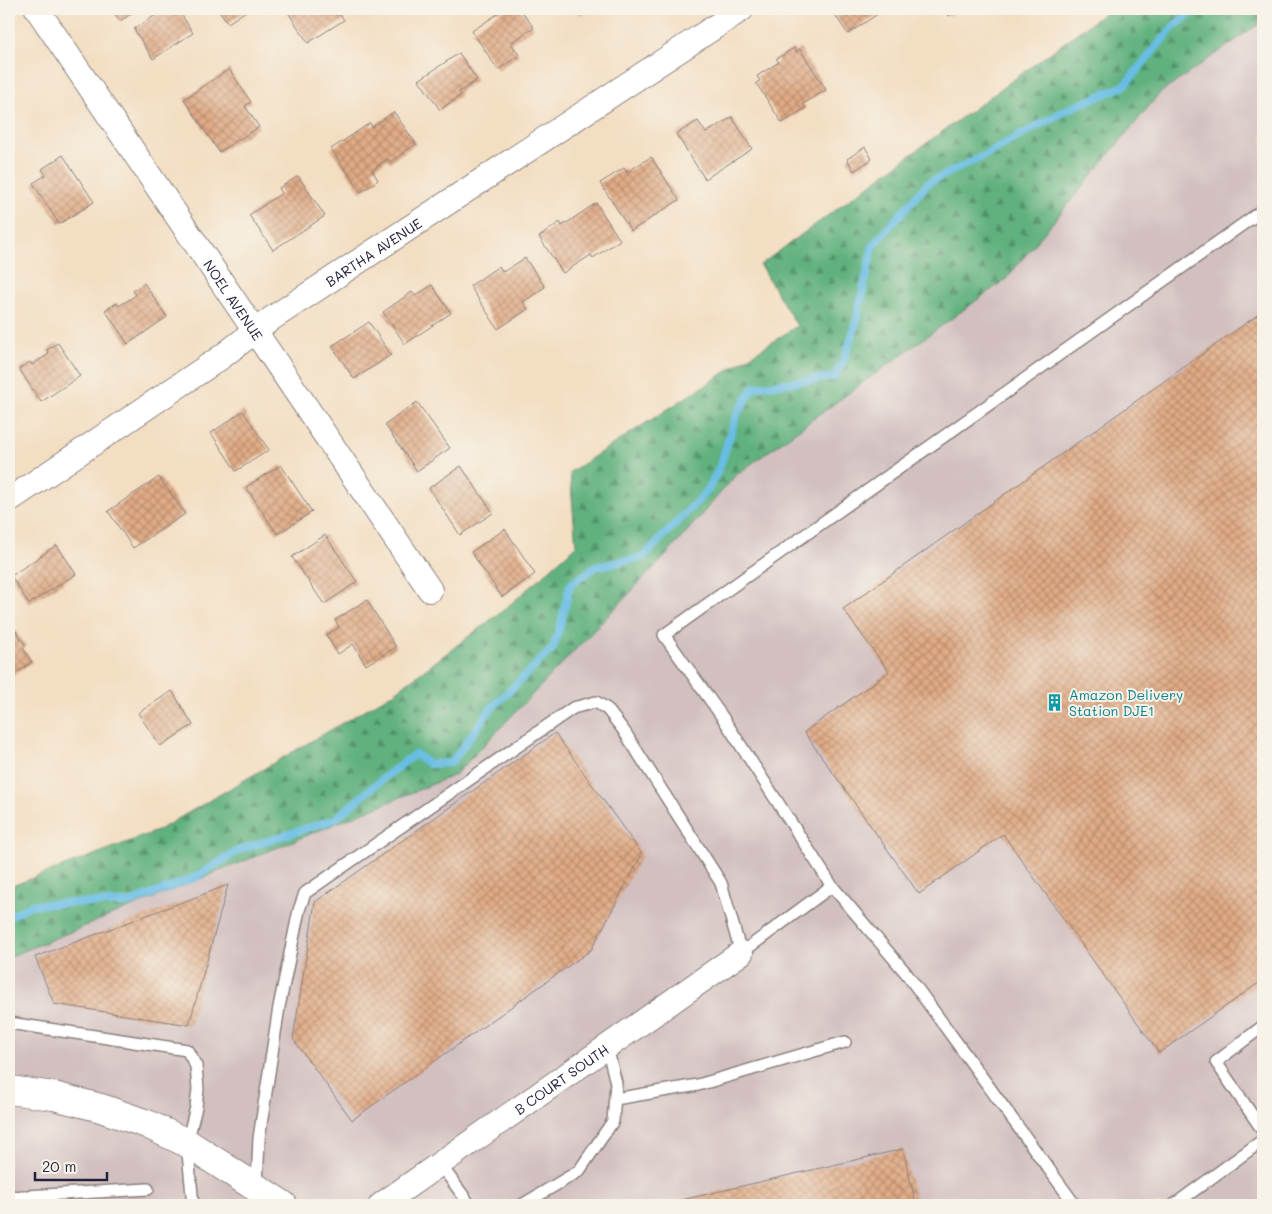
<svg xmlns="http://www.w3.org/2000/svg" width="1272" height="1214" font-family="Mali,sans-serif">
<style>
.industrial{fill:#d2bfc0}
.forest{fill:url(#forest-firs);stroke:#416a5c}
.lines{fill:none;stroke-linecap:round;stroke-linejoin:round}
.stream{stroke:#68bde4;stroke-width:8}
.building{fill:url(#building-cross-hatch)}
.lane-casing{stroke:#8a807e;stroke-width:14}
.street-casing{stroke:#8a807e;stroke-width:26}
.secondary-casing{stroke:#8a807e;stroke-width:30}
.lane{stroke:#fff;stroke-width:11}
.street{stroke:#fff;stroke-width:24}
.secondary{stroke:#fff;stroke-width:28}
.labels{text-anchor:middle;dominant-baseline:central;stroke-width:4;stroke-linejoin:round;paint-order:stroke}
.street-label{font-size:14px;fill:#22223b;stroke:#f7f3e8}
.culture-label{font-size:14px;fill:#0d838f;stroke:#f7f3e8;text-anchor:start}
</style>
<defs>
<pattern id="forest-firs" width="22" height="20" patternUnits="userSpaceOnUse" patternTransform="scale(1.25)"><rect width="22" height="20" fill="#60b17e"/><path d="M5 1l3.5 6h-7zM16 11l3.5 6h-7z" fill="#4f9068"/></pattern>
<pattern id="building-cross-hatch" width="8" height="8" patternUnits="userSpaceOnUse" patternTransform="scale(1.25)"><rect width="8" height="8" fill="#e1ab85"/><path d="M0 0l8 8M0 8l8-8" fill="none" stroke="#b68b6e"/></pattern>
</defs>
<rect width="100%" height="100%" fill="#f7f3e8"/>
<filter id="ink" filterUnits="userSpaceOnUse"><feTurbulence type="fractalNoise" baseFrequency=".02" numOctaves="2"/><feDisplacementMap in="SourceGraphic" scale="10" xChannelSelector="R" yChannelSelector="G"/><feConvolveMatrix kernelMatrix="1 2 1 2 8 2 1 2 1" color-interpolation-filters="sRGB"/></filter>
<filter id="wash" filterUnits="userSpaceOnUse"><feTurbulence type="fractalNoise" baseFrequency=".0096" numOctaves="4" result="noise"/><feDisplacementMap in="SourceGraphic" scale="20" xChannelSelector="R" yChannelSelector="G"/><feGaussianBlur stdDeviation="1.12" result="paint"/><feColorMatrix in="noise" values="0 0 0 0 0 0 0 0 0 0 0 0 0 0 0 0 0 1.4 0 .05"/><feComposite in="paint" operator="in"/></filter>
<g filter="url(#wash)">
<rect width="100%" height="100%" fill="#f3dec2"/>
<polygon class="industrial" points="1263,21 1263,1205 9,1205 9,957 455,775 670,551 736,475 1006,279 1159,94"/>
<polygon class="forest" points="1110,9 1263,9 1263,21 1159,94 1006,279 736,475 670,551 455,775 9,957 9,887 157,831 394,693 505,609 576,546 570,472 797,326 760,265"/>
<g class="lines">
<polyline class="stream" points="9,917 31,905 67,903 130,903 196,877 239,850 335,819 386,776 415,754 429,764 451,763 490,710 553,648 561,623 570,585 595,567 643,557 708,490 720,466 737,414 754,387 834,377 844,360 855,327 873,245 928,183 989,153 1066,110 1124,86 1174,26 1197,9"/>
</g>
<g id="blocks">
<g class="building">
<polygon points="112,9 139,9 120,21"/>
<polygon points="165,9 178,9 193,33 153,59 134,29"/>
<polygon points="218,9 249,9 228,23"/>
<polygon points="286,9 336,9 344,20 308,43"/>
<polygon points="505,9 520,9 534,28 511,43 519,55 498,70 472,31"/>
<polygon points="577,9 590,9 581,15"/>
<polygon points="831,9 885,9 848,34"/>
<polygon points="944,9 959,9 949,16"/>
<polygon points="794,48 796,52 800,49 826,90 803,104 806,108 782,123 756,83 760,81 757,76 779,62 776,59"/>
<polygon points="459,53 477,80 459,92 461,95 440,110 419,80"/>
<polygon points="229,69 251,102 245,106 259,127 219,152 184,99"/>
<polygon points="394,112 416,144 390,162 388,159 372,170 378,180 361,192 331,149 370,123 372,127"/>
<polygon points="732,117 752,149 705,179 676,134 698,121 706,133"/>
<polygon points="865,147 872,159 854,171 847,159"/>
<polygon points="63,155 94,202 59,224 33,183 46,175 42,169"/>
<polygon points="651,157 679,200 631,231 600,183 624,168 627,172"/>
<polygon points="298,176 325,216 273,250 249,215 282,193 279,188"/>
<polygon points="596,203 620,240 593,258 591,255 563,273 539,237 560,222 562,226"/>
<polygon points="525,258 545,287 523,302 528,309 498,329 470,286 499,266 503,272"/>
<polygon points="144,283 167,317 128,344 105,310 117,303 119,306 136,295 133,291"/>
<polygon points="432,285 451,313 405,344 383,312 412,292 415,296"/>
<polygon points="1263,311 1263,980 1159,1053 1003,834 919,894 804,732 889,672 843,609"/>
<polygon points="369,322 391,355 354,379 332,346"/>
<polygon points="58,343 80,376 41,402 19,369 30,362 32,365 49,354 47,350"/>
<polygon points="417,402 450,448 417,471 385,425"/>
<polygon points="243,411 269,450 236,471 211,433"/>
<polygon points="281,465 312,512 277,534 246,487"/>
<polygon points="461,466 493,513 460,535 429,488"/>
<polygon points="159,477 185,514 133,548 108,511"/>
<polygon points="505,529 535,574 502,597 471,552"/>
<polygon points="325,535 357,582 324,604 292,557"/>
<polygon points="57,545 76,574 29,604 11,576"/>
<polygon points="367,600 396,647 366,665 353,644 338,654 326,635 339,627 335,620"/>
<polygon points="9,621 26,646 23,648 32,662 10,677"/>
<polygon points="172,691 193,725 160,746 138,713"/>
<polygon points="555,733 642,854 591,950 352,1120 293,1039 315,902"/>
<polygon points="228,885 189,1025 54,1004 35,957"/>
<polygon points="903,1149 916,1205 664,1205 664,1204"/>
</g>
</g>
</g>
<g filter="url(#ink)">
<use href="#blocks" fill-opacity="0" stroke="#8a807e" stroke-width="1"/>
<g class="lines">
<defs>
<g id="lane">
<polyline points="9,1023 187,1050 196,1066 198,1089 196,1107 187,1143 193,1205"/>
<polyline points="1263,1026 1216,1062 1263,1131"/>
<polyline points="615,1099 698,1085 845,1042"/>
<polyline points="440,1164 470,1205"/>
<polyline points="257,1186 259,1138 279,1007 299,910 305,893 573,708 596,702 607,709 624,731 721,883 741,953 832,886"/>
<polyline points="9,1197 148,1189"/>
<polyline points="522,1205 579,1171 613,1121 616,1083 607,1047"/>
<polyline points="1075,1205 906,973 832,886 723,718 664,635 1263,210"/>
<polyline points="1174,1205 1263,1140"/>
</g>
<g id="street">
<path id="s1" d="M37,9L430,590"/>
<path id="s2" d="M9,500L220,358L271,319L742,9"/>
<path id="s3" d="M381,1205L741,953"/>
</g>
<polyline id="secondary" points="9,1090 54,1096 101,1108 147,1124 187,1143 283,1205"/>
</defs>
<use href="#lane" class="lane-casing"/>
<use href="#street" class="street-casing"/>
<use href="#secondary" class="secondary-casing"/>
<use href="#lane" class="lane"/>
<use href="#street" class="street"/>
<use href="#secondary" class="secondary"/>
</g>
</g>
<defs>
<symbol id="building-bare" viewBox="-9 -9 18 18"><path d="M-4-6H4V6H1V3H-1V6H-4ZM-2.5-4.3h1.7v1.8h-1.7ZM.8-4.3h1.7v1.8H.8ZM-2.5-1h1.7V.8h-1.7ZM.8-1h1.7V.8H.8Z" fill="#0f9aa8" stroke="#f7f3e8" stroke-width="2.5" paint-order="stroke"/></symbol>
</defs>
<g fill-rule="evenodd">
<use href="#building-bare" x="1042" y="690" width="25" height="25"/>
</g>
<g class="labels">
<g class="street-label">
<text stroke="none"><textPath href="#s2" startOffset="441">BARTHA AVENUE</textPath></text>
<text stroke="none"><textPath href="#s1" startOffset="351">NOEL AVENUE</textPath></text>
<text stroke="none"><textPath href="#s3" startOffset="220">B COURT SOUTH</textPath></text>
</g>
<g class="culture-label">
<text x="1069" y="694">Amazon Delivery<tspan x="1069" dy="16">Station DJE1</tspan></text>
</g>
</g>
<rect width="1272" height="1214" fill="none" stroke="#f7f3e8" stroke-width="30"/>
<path d="M35 1172v8h72v-8" fill="none" stroke="#22223b" stroke-width="2.5"/>
<text x="42" y="1172" font-size="15" fill="#22223b" stroke="#f7f3e8" stroke-width="4" paint-order="stroke">20 m</text>
</svg>
